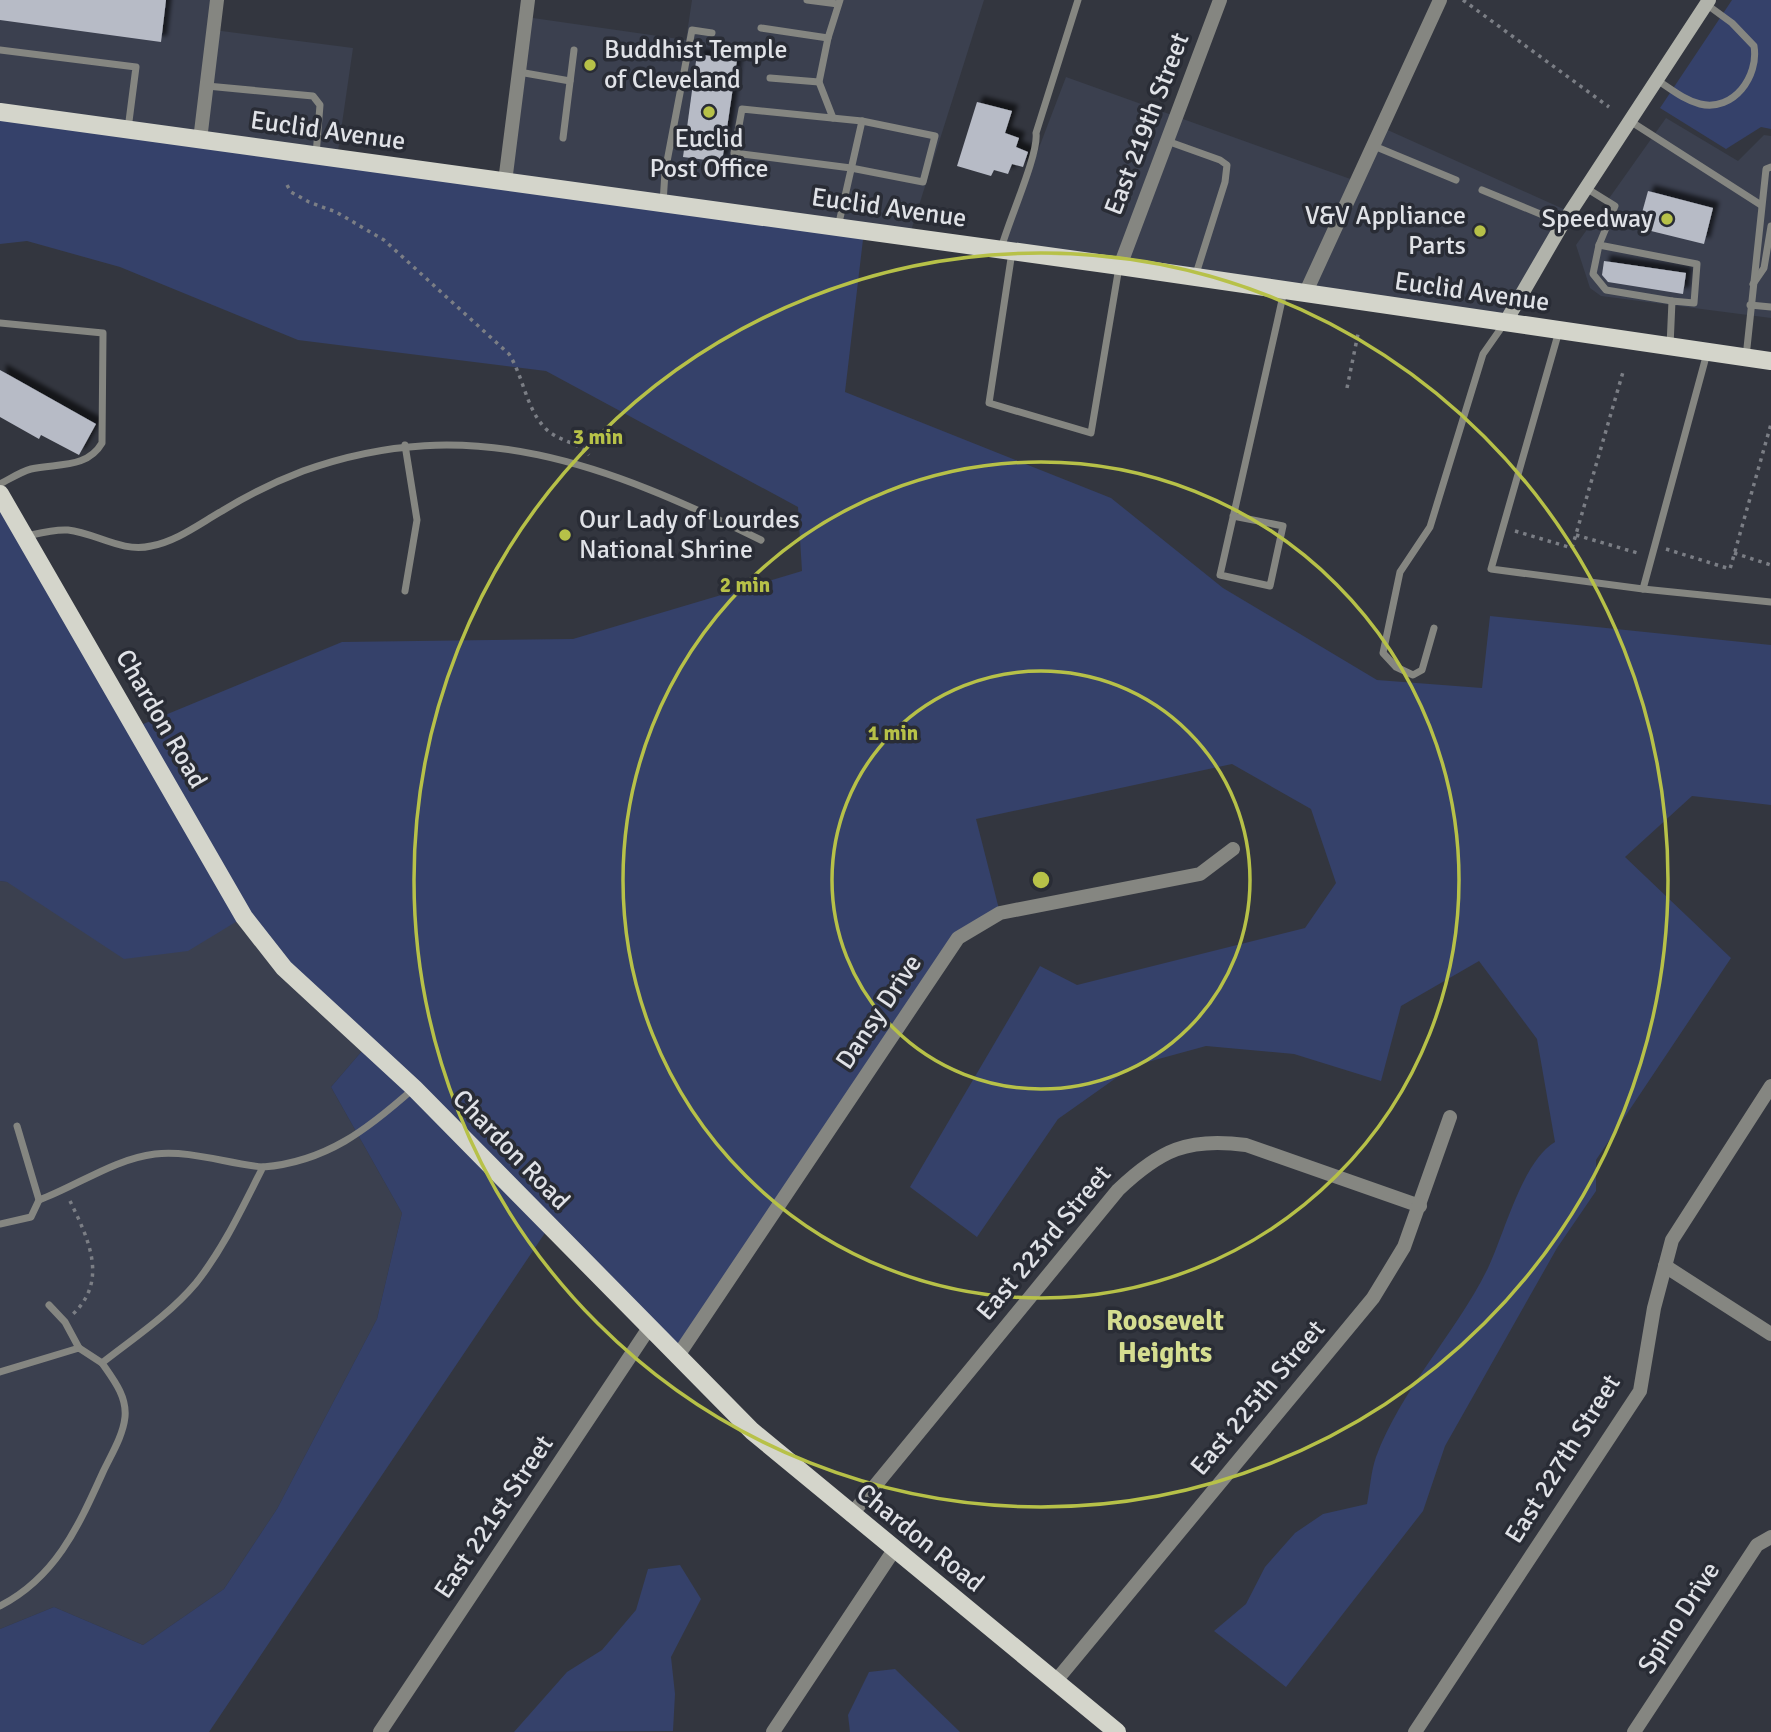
<svg xmlns="http://www.w3.org/2000/svg" width="1771" height="1732" font-family="Signika,sans-serif">
<style>
.built{fill:#3b404f}
.green{fill:#35416a}
.building{fill:#b7bbc6;filter:url(#shadow)}
.lines{fill:none;stroke-linecap:round;stroke-linejoin:round}
.path{stroke:#7b7e85;stroke-width:3.5;stroke-dasharray:3.5 5;stroke-linecap:butt}
.lane{stroke:#858681;stroke-width:7}
.street{stroke:#858681;stroke-width:14}
.secondary{stroke:#b1b3ab;stroke-width:14}
.primary{stroke:#d4d5cb;stroke-width:18}
.ring{fill:none;stroke:#b7c148;stroke-width:3.5}
.poi-dot{fill:#b7c148;stroke:#292c35;stroke-width:2.5}
.labels{text-anchor:middle;dominant-baseline:central;stroke-width:7;stroke-linejoin:round;paint-order:stroke}
.poi-label{font-size:26px;fill:#e0e2e7;stroke:#292c35;text-anchor:start}
.street-label{font-size:26px;fill:#e0e2e7;stroke:#292c35}
.neighbourhood-label{font-size:28px;font-weight:bold;fill:#d5dd90;stroke:#292c35}
.centre{fill:#b7c148;stroke:#292c35;stroke-width:3.5}
.ring-label{font-size:21px;text-anchor:middle;font-weight:bold;fill:#b7c148;stroke:#292c35;stroke-width:7;stroke-linejoin:round;paint-order:stroke}
</style>
<defs>
<filter id="shadow"><feDropShadow dx="6" dy="-6" stdDeviation="2" flood-color="#0009"/></filter>
</defs>
<rect width="100%" height="100%" fill="#33363f"/>
<g class="built">
<polygon points="0,0 217,0 214,30 353,48 337,158 0,112"/>
<polygon points="692,0 984,0 909,237 505,182 526,17 686,40"/>
<polygon points="1066,77 1356,181 1381,127 1570,212 1505,323 1000,250"/>
<polygon points="1666,118 1738,161 1764,135 1771,136 1771,318 1601,296 1590,288 1576,245"/>
<polygon points="0,881 244,917 368,1044 331,1087 402,1213 377,1319 277,1509 224,1589 143,1645 54,1607 0,1629"/>
</g>
<g class="green">
<polygon points="1732,0 1771,0 1771,129 1761,127 1726,149 1660,108"/>
<path d="M0,112L864,231L845,392L1111,498L1223,588L1377,680L1482,688L1490,616L1771,645V805L1692,796L1625,857L1731,958L1596,1160V1191L1557,1248L1445,1446L1423,1511L1286,1687L1214,1631L1246,1604L1265,1567L1295,1533L1323,1514L1367,1504C1370,1489 1371,1471 1376,1457C1402,1388 1456,1333 1488,1268C1505,1232 1522,1162 1555,1142L1537,1039L1479,961L1401,1006L1381,1081L1294,1054L1206,1046L1133,1066L1058,1119L977,1237L910,1187L1040,966L1077,985L1305,928L1336,883L1311,809L1232,764L976,819L1000,913L958,938L677,1357L549,1227L209,1732H0V1629L54,1607L143,1645L224,1589L277,1509L377,1319L402,1213L331,1087L368,1044L244,917L188,951L124,959L7,882L0,881V494L136,727L342,642L573,639L802,571L798,507L546,371L298,340L120,267L27,241L0,244Z"/>
<polygon points="680,1565 701,1599 671,1657 675,1694 673,1731 514,1732 567,1672 602,1650 636,1610 648,1569"/>
<polygon points="895,1669 960,1732 850,1732 848,1715 869,1672"/>
</g>
<g class="building">
<polygon points="0,0 166,0 161,42 0,20"/>
<polygon points="697,54 737,60 722,162 683,157"/>
<polygon points="977,102 1012,111 1005,133 1019,138 1016,147 1028,152 1023,167 1012,164 1008,174 994,170 991,176 957,166"/>
<polygon points="1648,191 1713,208 1704,244 1647,230 1640,220"/>
<polygon points="1604,261 1686,273 1683,294 1608,282 1602,275"/>
<polygon points="0,370 96,424 79,455 41,435 39,439 0,417"/>
</g>
<g class="lines">
<g class="path">
<polyline points="1463,0 1609,107"/>
<path d="M287,185L291,192L309,202L336,212L384,240L509,354C524,378 526,409 546,429C558,441 578,442 589,455"/>
<polyline points="1347,388 1358,334"/>
<polyline points="1515,531 1572,548 1623,372"/>
<polyline points="1576,535 1641,554"/>
<polyline points="1666,549 1730,569 1771,424"/>
<polyline points="1734,553 1771,565"/>
<path d="M70,1201C88,1238 109,1280 73,1314"/>
</g>
<g class="lane">
<polyline points="807,0 838,4"/>
<polyline points="761,28 828,38 819,82 833,118"/>
<polyline points="828,38 840,0"/>
<polyline points="0,50 136,67 128,129"/>
<polyline points="519,72 570,81"/>
<polyline points="770,78 819,82"/>
<path d="M1657,80C1671,89 1684,100 1700,104C1734,112 1759,76 1754,46L1732,23L1706,4"/>
<polyline points="207,86 313,96 320,105 316,155"/>
<polygon points="742,109 862,121 935,136 923,182 851,168 734,153"/>
<polyline points="1630,121 1761,205"/>
<polyline points="563,138 574,50"/>
<polyline points="1167,141 1220,160 1227,165 1225,182 1195,277"/>
<polyline points="1374,146 1456,180"/>
<polyline points="1586,188 1615,206 1599,245 1697,264 1694,303 1672,301 1670,346"/>
<polyline points="1482,190 1562,223"/>
<polyline points="663,203 665,172 692,30 712,33"/>
<polyline points="838,227 862,121"/>
<polyline points="1599,245 1593,274 1606,290 1672,301"/>
<path d="M1001,249C1008,222 1039,154 1036,133L1078,0"/>
<polyline points="1012,252 989,403 1091,433 1119,267"/>
<polyline points="1753,284 1764,268 1771,226"/>
<polyline points="1750,305 1771,307"/>
<path d="M0,323L103,333L102,443C87,469 57,463 31,469C20,472 10,479 0,484"/>
<polyline points="1559,331 1491,569 1643,589"/>
<polyline points="1707,353 1643,589 1771,602"/>
<polyline points="1746,357 1766,169 1771,167"/>
<polyline points="405,445 417,520 405,591"/>
<polyline points="1233,516 1283,526 1270,586 1220,575 1277,323 1284,291"/>
<path d="M27,536C40,533 54,529 68,530C96,533 122,553 151,546C177,541 199,524 222,511C248,495 274,482 303,471C472,410 609,466 761,540"/>
<polyline points="1434,628 1422,670 1413,675 1396,667 1383,653 1400,572 1430,527 1483,354 1504,324"/>
<path d="M39,1200C77,1186 114,1159 155,1154C191,1150 228,1164 263,1167"/>
<polyline points="0,1224 31,1217 39,1200 17,1126"/>
<polyline points="49,1305 65,1322 79,1348"/>
<polyline points="0,1372 79,1348 102,1363"/>
<path d="M0,1606C56,1577 78,1527 103,1472C111,1455 123,1436 125,1417C127,1396 113,1379 102,1363C134,1338 170,1314 196,1283C224,1248 243,1206 263,1167C326,1162 368,1129 413,1089"/>
</g>
<g class="street">
<polyline points="200,140 217,0"/>
<polyline points="505,182 528,0"/>
<polyline points="1120,266 1220,0"/>
<polyline points="1305,294 1440,0"/>
<polyline points="1665,1266 1771,1334"/>
<polyline points="677,1357 958,938 1000,913 1200,874 1233,849"/>
<path d="M851,1515L1118,1190C1160,1150 1188,1137 1246,1145L1420,1206"/>
<polyline points="1055,1682 1373,1298 1404,1247 1450,1117"/>
<polyline points="380,1732 649,1328"/>
<polyline points="773,1732 894,1550"/>
<polyline points="1415,1732 1640,1391 1654,1308 1672,1240 1771,1086"/>
<polyline points="1634,1732 1757,1545 1771,1537"/>
</g>
<polyline class="secondary" points="1505,323 1563,223 1709,0"/>
<g class="primary">
<polyline points="0,112 1120,266 1771,361"/>
<polyline points="0,494 244,917 284,968 414,1088 752,1431 1117,1732"/>
</g>
</g>
<g class="ring">
<circle cx="1041" cy="880" r="209"/>
<circle cx="1041" cy="880" r="418"/>
<circle cx="1041" cy="880" r="627"/>
</g>
<g class="poi-dot">
<circle cx="590" cy="65" r="7"/>
<circle cx="709" cy="112" r="7"/>
<circle cx="1667" cy="219" r="7"/>
<circle cx="1480" cy="231" r="7"/>
<circle cx="565" cy="535" r="7"/>
</g>
<g class="labels">
<g class="poi-label">
<text x="604" y="50">Buddhist Temple<tspan x="604" dy="30">of Cleveland</tspan></text>
<text x="709" y="139" text-anchor="middle">Euclid<tspan x="709" dy="30">Post Office</tspan></text>
<text x="1466" y="216" text-anchor="end">V&amp;V Appliance<tspan x="1466" dy="30">Parts</tspan></text>
<text x="1653" y="219" text-anchor="end">Speedway</text>
<text x="579" y="520">Our Lady of Lourdes<tspan x="579" dy="30">National Shrine</tspan></text>
</g>
<g class="street-label">
<text transform="translate(1147 124) rotate(-69)">East 219th Street</text>
<text transform="translate(328 131) rotate(8)">Euclid Avenue</text>
<text transform="translate(889 208) rotate(8)">Euclid Avenue</text>
<text transform="translate(1472 292) rotate(8)">Euclid Avenue</text>
<text transform="translate(161 719) rotate(60)">Chardon Road</text>
<text transform="translate(879 1012) rotate(-56)">Dansy Drive</text>
<text transform="translate(511 1150) rotate(46)">Chardon Road</text>
<text transform="translate(1044 1243) rotate(-50)">East 223rd Street</text>
<text transform="translate(1258 1398) rotate(-50)">East 225th Street</text>
<text transform="translate(1563 1459) rotate(-58)">East 227th Street</text>
<text transform="translate(494 1517) rotate(-56)">East 221st Street</text>
<text transform="translate(920 1538) rotate(39)">Chardon Road</text>
<text transform="translate(1679 1618) rotate(-57)">Spino Drive</text>
</g>
<g class="neighbourhood-label">
<text x="1165" y="1321">Roosevelt<tspan x="1165" dy="32">Heights</tspan></text>
</g>
</g>
<circle cx="1041" cy="880" r="10" class="centre"/>
<g class="ring-label">
<text x="598" y="444">3 min</text>
<text x="745" y="592">2 min</text>
<text x="893" y="740">1 min</text>
</g>
</svg>
